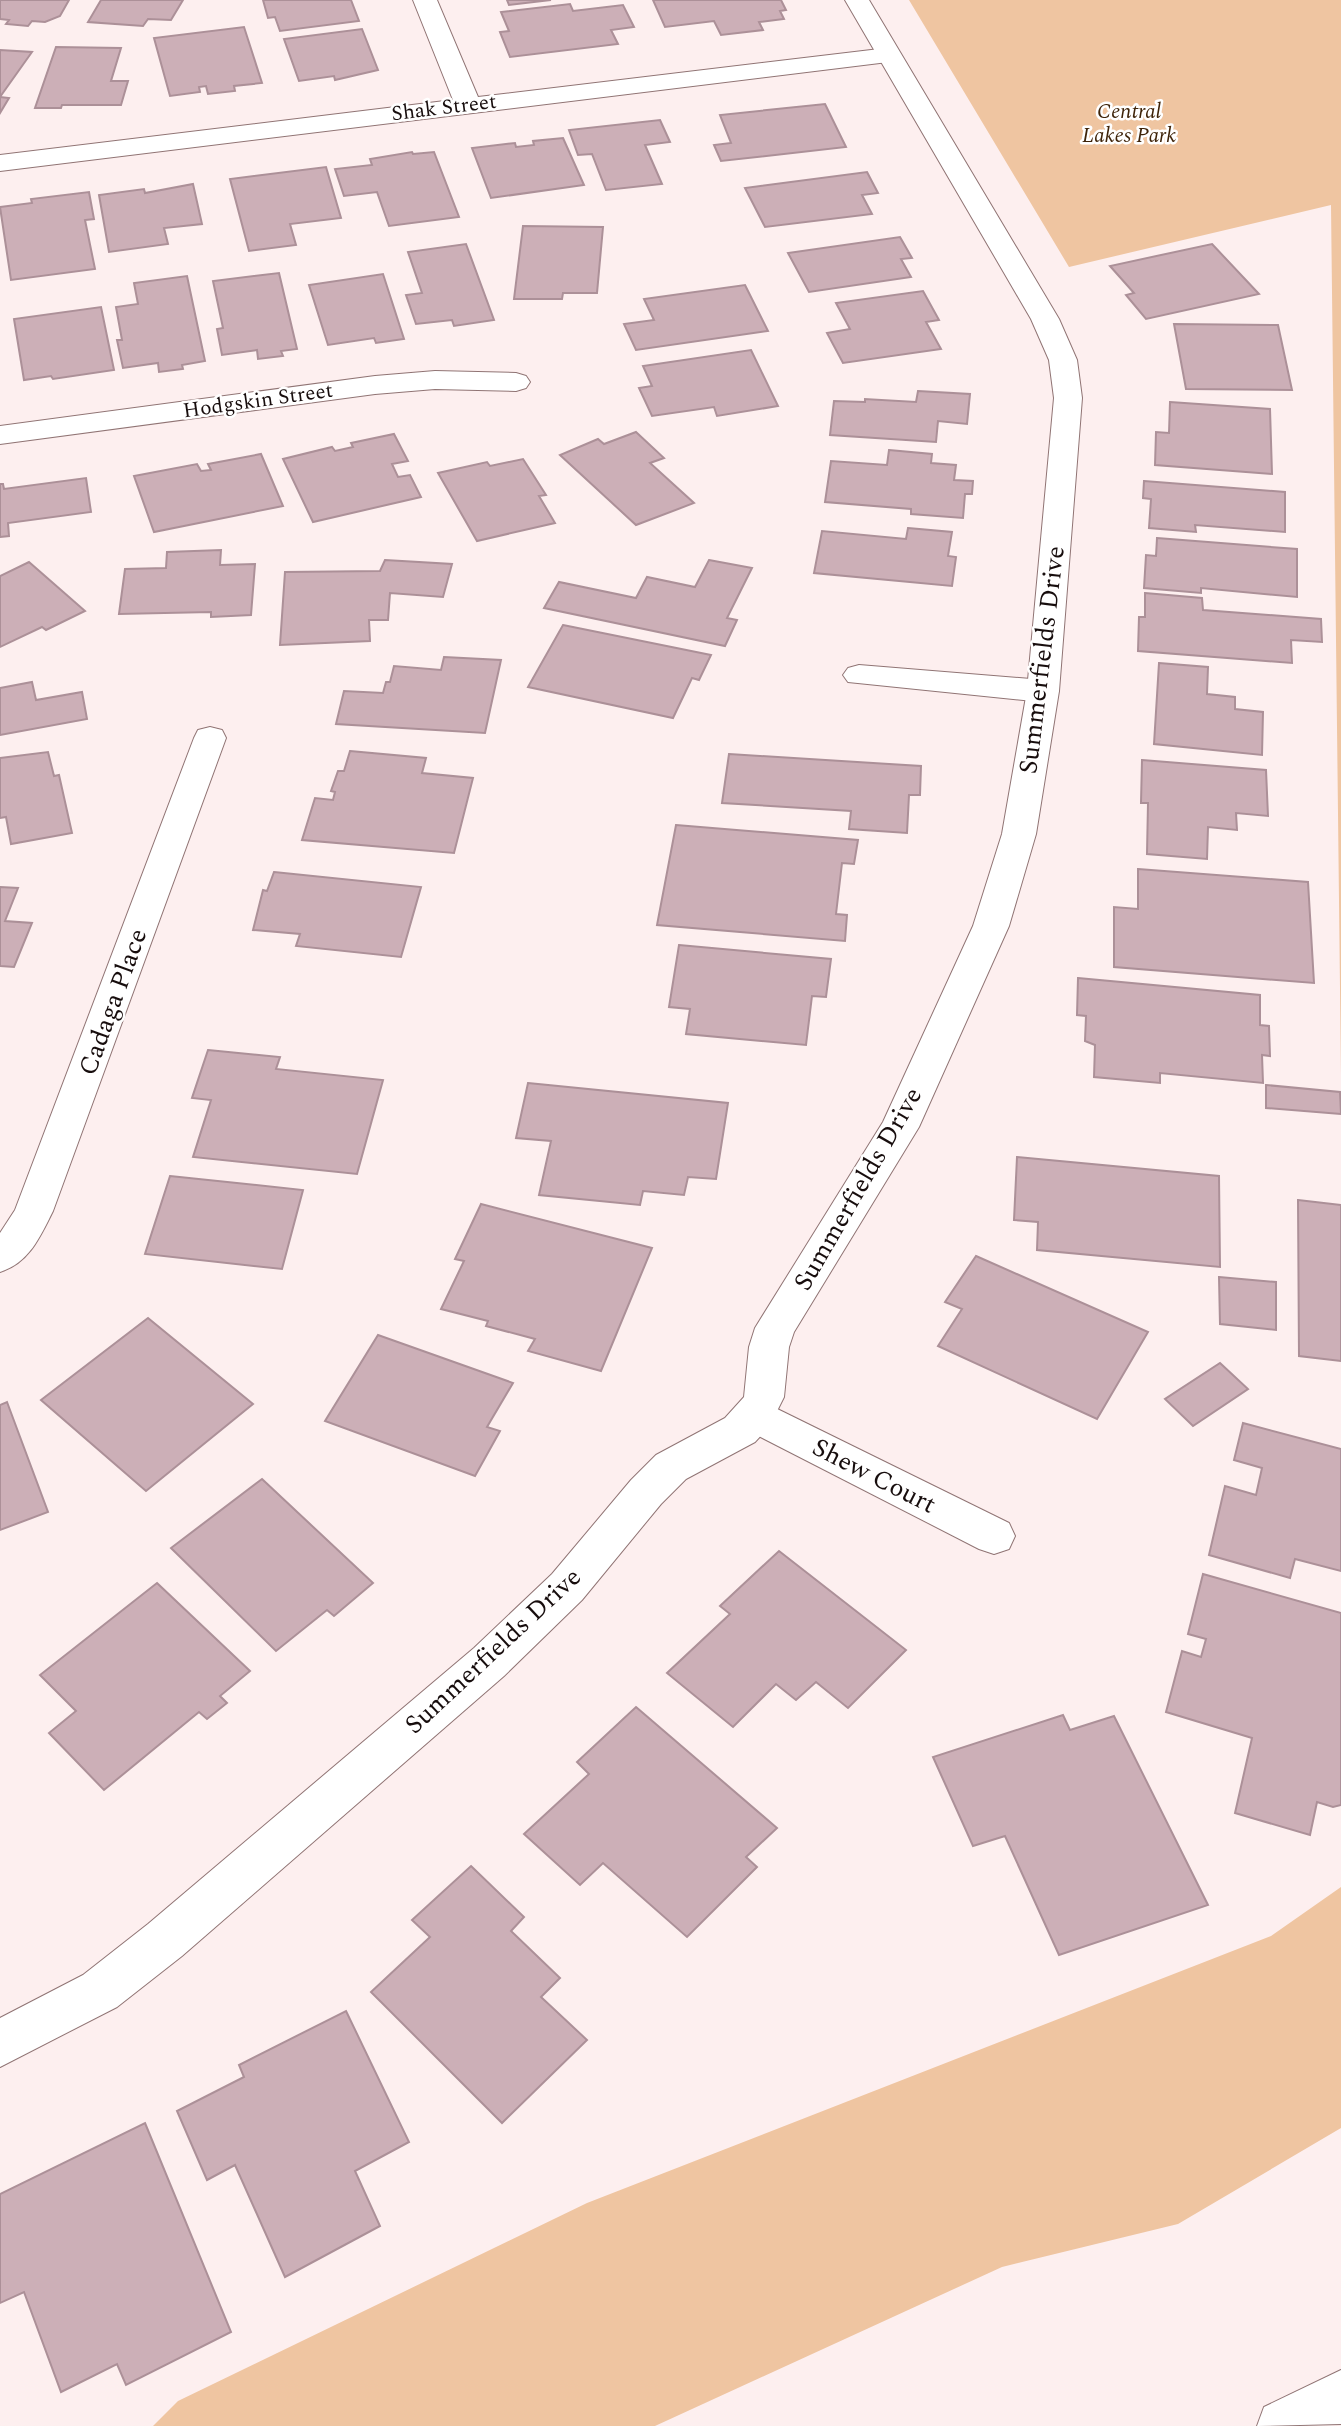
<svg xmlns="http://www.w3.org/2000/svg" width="1341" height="2426" font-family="Spectral,serif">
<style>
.green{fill:#efc5a1}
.building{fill:#ccafb7;stroke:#ac9098;stroke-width:2}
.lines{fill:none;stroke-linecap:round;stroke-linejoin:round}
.minor-casing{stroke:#907474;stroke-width:2}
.tertiary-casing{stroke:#907474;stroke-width:2}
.trunk-casing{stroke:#907474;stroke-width:2}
.minor{fill:#fff;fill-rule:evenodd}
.tertiary{fill:#fff;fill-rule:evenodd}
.trunk{fill:#fff;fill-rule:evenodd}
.labels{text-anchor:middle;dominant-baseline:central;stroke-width:5;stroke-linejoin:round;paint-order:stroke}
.far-street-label{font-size:21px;fill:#170d0d;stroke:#fff}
.far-park-label{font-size:21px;font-style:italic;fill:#3e2308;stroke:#fff}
.street-label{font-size:26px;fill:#170d0d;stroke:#fff}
</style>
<rect width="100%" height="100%" fill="#fdefef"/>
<g class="green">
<polygon points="909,0 1341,0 1341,1074 1331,205 1069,267"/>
<polygon points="1341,1887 1341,2128 1178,2224 1002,2267 655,2426 153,2426 178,2401 587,2203 1271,1936"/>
</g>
<g class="building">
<polygon points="0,0 69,0 60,16 45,22 32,21 28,26 6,24 9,20 0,19"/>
<polygon points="101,0 183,0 171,20 148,19 143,26 88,22"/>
<polygon points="263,0 351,0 359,21 280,31 275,17 268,18"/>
<polygon points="507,0 551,0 509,5"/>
<polygon points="653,0 781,0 786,10 780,11 784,19 759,22 763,30 721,35 714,21 665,27"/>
<polygon points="570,4 573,11 623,5 634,27 611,30 618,44 510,57 500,32 509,31 501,12"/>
<polygon points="244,27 262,83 234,86 235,91 208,94 206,86 199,87 200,92 170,96 154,38"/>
<polygon points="362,29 378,70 335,80 334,76 299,81 284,39"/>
<polygon points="56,47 121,48 111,81 128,81 121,105 62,105 61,108 35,108"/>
<polygon points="0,50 32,52 0,97 9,98 0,113"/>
<polygon points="825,104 846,147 721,161 714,145 731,143 720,115"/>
<polygon points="660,120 670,142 645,145 662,184 606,190 592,154 578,155 569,130"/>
<polygon points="563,138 584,185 491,198 472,148 515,143 516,147 534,145 533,141"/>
<polygon points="412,152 413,154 434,152 459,217 389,226 377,192 344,196 335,169 372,165 370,159"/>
<polygon points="326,167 341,218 290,224 296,245 249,251 230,179"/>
<polygon points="867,172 878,193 862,195 872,214 765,227 745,188"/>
<polygon points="193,184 202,224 164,228 168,244 109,252 99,195 144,189 145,193"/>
<polygon points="89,192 94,219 85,220 95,269 11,280 0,207 32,203 31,199"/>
<polygon points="523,226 603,227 597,293 563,293 562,299 514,299"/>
<polygon points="900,237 912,258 901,259 911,277 809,292 788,253"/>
<polygon points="466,244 494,320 454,326 452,320 416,324 406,295 422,293 408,252"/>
<polygon points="1212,244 1259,294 1146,319 1126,295 1134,293 1110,266"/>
<polygon points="279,273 297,349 281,351 283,356 258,359 257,350 222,355 217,329 223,328 213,281"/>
<polygon points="383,274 404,339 376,343 374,338 328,345 309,285"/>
<polygon points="187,276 205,361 182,365 183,369 159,372 158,363 123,368 117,340 122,340 116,307 138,304 134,283"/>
<polygon points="745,285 768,331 636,350 624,324 654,320 644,299"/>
<polygon points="923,291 939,320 926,322 941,349 843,363 827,333 850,329 836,303"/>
<polygon points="101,307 114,370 53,379 51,376 24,380 14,319"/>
<polygon points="1174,324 1278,325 1292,390 1186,389"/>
<polygon points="751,350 778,406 717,416 714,407 652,416 639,388 652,386 643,366"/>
<polygon points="918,391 970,394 967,424 938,421 936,442 830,435 834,401 865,402 865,399 916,402"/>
<polygon points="1170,402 1270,409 1272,474 1155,465 1156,432 1169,433"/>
<polygon points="636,432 664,458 650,463 694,503 636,525 560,455 598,439 604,444"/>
<polygon points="394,434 408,461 392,464 398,477 410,475 421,497 313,522 283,459 332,447 335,451 353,447 351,443"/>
<polygon points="889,450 932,454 931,463 956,465 954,480 973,481 972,494 965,494 963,518 911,514 911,509 825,502 831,461 887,465"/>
<polygon points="261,454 283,506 154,532 134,476 197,464 201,471 211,470 208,464"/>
<polygon points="523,459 546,495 539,496 555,523 477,541 438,473 487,462 490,466"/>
<polygon points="86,478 91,512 8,523 9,536 0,537 0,484 3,484 4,489"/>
<polygon points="1144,481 1285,492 1285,532 1195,525 1196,532 1149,528 1151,499 1143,498"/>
<polygon points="908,528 952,532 948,556 956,557 952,586 814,573 822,531 906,539"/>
<polygon points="1157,538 1297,549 1297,597 1201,588 1201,593 1144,588 1146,555 1156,556"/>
<polygon points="221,550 220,565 255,564 251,615 211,617 211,612 119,614 125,569 166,568 167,552"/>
<polygon points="385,560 452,564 443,597 390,593 388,620 369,620 370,641 280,645 285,572 380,571"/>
<polygon points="709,560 752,568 727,618 737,620 725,646 544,608 559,582 636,598 647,577 695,587"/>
<polygon points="29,562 85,611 46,630 42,627 0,647 0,576"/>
<polygon points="1145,593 1202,598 1203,610 1321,619 1322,642 1291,640 1292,663 1138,651 1139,617 1145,617"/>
<polygon points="563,625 711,655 699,680 692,678 673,718 528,687"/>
<polygon points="444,657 501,660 485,733 336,724 344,691 383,693 386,682 390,682 394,666 441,670"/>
<polygon points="1159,663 1208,667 1207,694 1235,697 1235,709 1263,712 1262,755 1154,744"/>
<polygon points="32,682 36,700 82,692 87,719 0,735 0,688"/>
<polygon points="350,751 426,758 422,773 473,778 454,853 302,840 315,798 333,800 335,792 331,791 338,771 344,771"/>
<polygon points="48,752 54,776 59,775 72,833 11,844 6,817 0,818 0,758"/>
<polygon points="729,754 921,766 920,795 909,795 907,833 849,829 851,811 722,803"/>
<polygon points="1142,760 1266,770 1268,816 1236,813 1237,830 1208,827 1207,859 1147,854 1148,803 1141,803"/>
<polygon points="676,825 858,840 854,864 842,863 836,914 847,915 845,941 657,925"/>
<polygon points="1138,869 1308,882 1314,983 1114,967 1114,907 1138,909"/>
<polygon points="274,872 421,887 401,957 296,946 300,934 253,930 263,890 267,891"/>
<polygon points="0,887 18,888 5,921 32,923 14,967 0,966"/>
<polygon points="679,945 831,959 826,997 812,996 806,1045 686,1034 690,1009 669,1007"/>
<polygon points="1078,978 1260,995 1260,1025 1269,1026 1270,1056 1262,1055 1263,1083 1160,1073 1160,1083 1094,1077 1095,1045 1085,1041 1086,1016 1077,1015"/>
<polygon points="208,1050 280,1057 276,1069 383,1080 357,1174 193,1157 211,1100 192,1098"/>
<polygon points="528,1083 728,1103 716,1179 688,1177 684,1195 643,1191 640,1205 539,1195 551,1141 516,1138"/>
<polygon points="1266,1085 1340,1092 1341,1114 1266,1108"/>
<polygon points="1017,1157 1219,1176 1220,1267 1037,1250 1038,1222 1014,1220"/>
<polygon points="170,1176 303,1190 282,1269 145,1254"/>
<polygon points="1298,1200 1341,1205 1341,1361 1299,1356"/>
<polygon points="481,1204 652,1248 601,1371 528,1351 535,1339 486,1326 488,1321 441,1309 464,1261 455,1259"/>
<polygon points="976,1256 1148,1332 1097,1419 938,1346 962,1309 945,1302"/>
<polygon points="1219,1277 1276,1282 1276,1330 1220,1324"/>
<polygon points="148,1318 253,1404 146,1491 41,1400"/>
<polygon points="378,1335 513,1383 487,1427 500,1431 475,1476 325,1421"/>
<polygon points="1220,1363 1248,1389 1193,1426 1165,1399"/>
<polygon points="7,1402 48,1512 0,1530 0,1405"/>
<polygon points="1243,1423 1341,1449 1341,1571 1295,1559 1290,1578 1209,1555 1225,1486 1256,1495 1262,1468 1234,1460"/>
<polygon points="262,1479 373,1583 334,1616 327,1610 276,1651 171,1548"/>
<polygon points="779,1551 906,1650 848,1708 816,1682 796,1700 776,1684 733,1727 667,1673 730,1614 720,1606"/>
<polygon points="1203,1574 1341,1613 1341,1805 1333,1807 1317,1802 1310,1835 1235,1813 1252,1738 1166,1712 1182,1651 1201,1657 1206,1639 1188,1634"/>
<polygon points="157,1583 250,1671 220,1696 227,1703 207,1719 199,1712 104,1790 49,1733 76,1711 40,1675"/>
<polygon points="636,1707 777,1828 746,1857 757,1867 687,1937 603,1863 580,1885 524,1834 589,1774 577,1762"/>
<polygon points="1063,1715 1070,1730 1114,1716 1208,1905 1059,1955 1005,1836 973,1846 933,1757"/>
<polygon points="471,1866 524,1917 511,1931 560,1978 541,1997 587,2040 502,2123 371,1992 430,1937 412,1920"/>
<polygon points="346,2011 409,2142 355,2171 380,2226 285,2277 235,2165 207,2180 177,2111 244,2077 239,2065"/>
<polygon points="145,2123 231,2332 126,2385 117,2364 61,2392 24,2292 0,2303 0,2194"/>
</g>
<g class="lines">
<defs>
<g id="minor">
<polygon points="413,0 437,0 478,97 888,48 897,50 900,55 897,60 888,62 0,171 0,155 453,100"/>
<polygon points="435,371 516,373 526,376 530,382 526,388 516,391 435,389 375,394 0,444 0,426 375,376"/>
<polygon points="859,665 1043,680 1054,684 1059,691 1054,698 1043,702 848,682 843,675 848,668"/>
<path d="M210,727L222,730L226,738L53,1211C40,1237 29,1263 0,1272V1233L15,1210L194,738L198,730Z"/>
<polygon points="755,1398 1009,1523 1015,1536 1009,1549 994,1554 979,1549 741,1427 735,1415 741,1403"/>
</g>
<polygon id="tertiary" points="845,0 869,0 1059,319 1077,360 1082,398 1059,691 1036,834 1009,926 919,1127 794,1332 789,1347 784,1397 769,1427 755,1442 686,1479 661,1504 582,1600 504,1676 182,1956 117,2007 0,2067 0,2018 83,1975 148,1924 474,1648 552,1574 631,1480 656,1455 725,1418 744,1397 749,1347 755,1328 883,1122 973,926 1002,834 1027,691 1054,398 1049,360 1031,319"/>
<polygon id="trunk" points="1341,2370 1341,2424 1257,2426 1264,2407"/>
</defs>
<use href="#minor" class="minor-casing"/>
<use href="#tertiary" class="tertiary-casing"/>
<use href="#trunk" class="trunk-casing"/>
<use href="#minor" class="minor"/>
<use href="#tertiary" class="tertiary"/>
<use href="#trunk" class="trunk"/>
</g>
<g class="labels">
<g class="far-street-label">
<text transform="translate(444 108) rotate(-7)">Shak Street</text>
<text transform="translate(258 401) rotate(-8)">Hodgskin Street</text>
</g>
<g class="far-park-label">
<text x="1129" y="112">Central<tspan x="1129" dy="24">Lakes Park</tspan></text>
</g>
<g class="street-label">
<text transform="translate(1042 660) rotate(-83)">Summerfields Drive</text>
<text transform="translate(113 1002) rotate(-70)">Cadaga Place</text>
<text transform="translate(858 1189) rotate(-60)">Summerfields Drive</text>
<text transform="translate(874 1476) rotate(27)">Shew Court</text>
<text transform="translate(493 1651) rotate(-43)">Summerfields Drive</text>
</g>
</g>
</svg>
